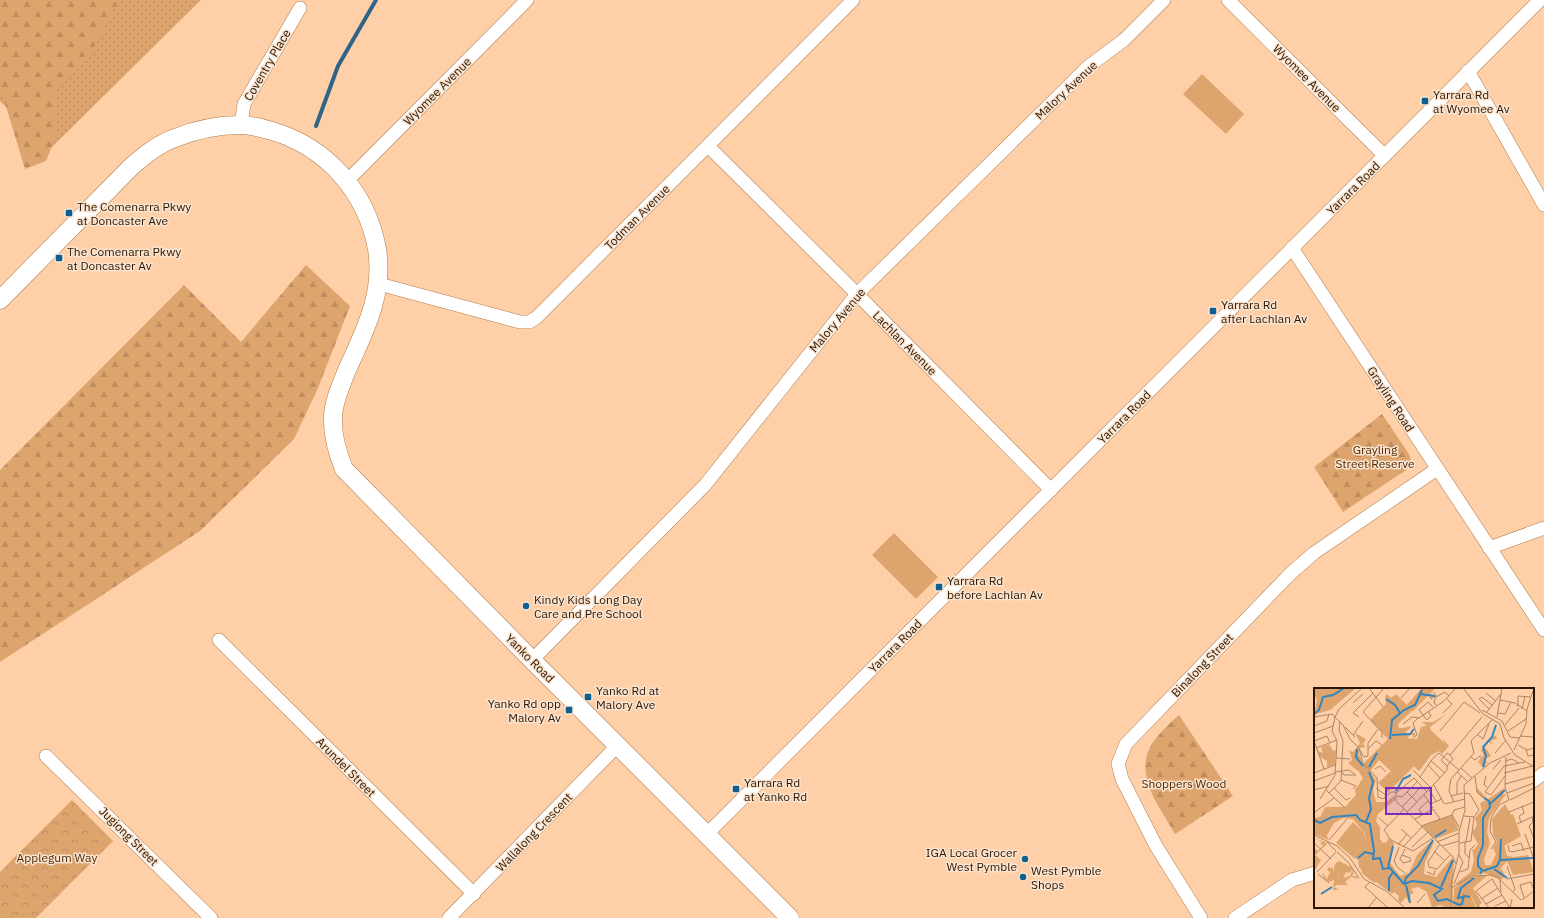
<svg xmlns="http://www.w3.org/2000/svg" width="1544" height="918" font-family="'IBM Plex Sans',sans-serif">
<style>
.grass{fill:url(#grass-dots)}
.forest{fill:url(#forest-firs)}
.park{fill:url(#park-crowns)}
.pitch{fill:#dea46e}
.lines{fill:none;stroke-linecap:round;stroke-linejoin:round}
.stream{stroke:#306486;stroke-width:4}
.street-casing{stroke:#b07b4a;stroke-width:14}
.secondary-casing{stroke:#b07b4a;stroke-width:19}
.street{stroke:#fff;stroke-width:13}
.secondary{stroke:#fff;stroke-width:18}
.poi-dot{fill:#0b5f91;stroke:#fae3cf;stroke-width:1.5}
.labels{text-anchor:middle;dominant-baseline:central;stroke-width:3;stroke-linejoin:round;paint-order:stroke}
.street-label{font-size:12px;fill:#2a1602;stroke:#fae3cf}
.poi-label{font-size:12px;fill:#2a1602;stroke:#fae3cf;text-anchor:start}
.park-label{font-size:12px;fill:#4e2b04;stroke:#fae3cf}
.inset-river{fill:none;stroke:#3285be;stroke-width:2}
.inset-road{fill:none;stroke:#aa8666;stroke-width:1}
.view{fill:#7b2cbf;fill-opacity:0.15;stroke:#7b2cbf;stroke-width:2}
.inset-edge{fill:none;stroke:#2a1602;stroke-width:2}
</style>
<defs>
<pattern id="grass-dots" width="8" height="8" patternUnits="userSpaceOnUse"><rect width="8" height="8" fill="#dea46e"/><path d="M2 2h.1M6 6h.1" fill="none" stroke="#bf8c5e" stroke-width="1.8" stroke-linecap="round"/></pattern>
<pattern id="forest-firs" width="22" height="20" patternUnits="userSpaceOnUse"><rect width="22" height="20" fill="#dea46e"/><path d="M5 1l3.5 6h-7zM16 11l3.5 6h-7z" fill="#bf8c5e"/></pattern>
<pattern id="park-crowns" width="20" height="18" patternUnits="userSpaceOnUse"><rect width="20" height="18" fill="#dea46e"/><path d="M2 6a3 3 0 1 1 6 0M12 15a3 3 0 1 1 6 0" fill="none" stroke="#bf8c5e"/></pattern>
</defs>
<rect width="100%" height="100%" fill="#ffd0a8"/>
<polygon class="grass" points="0,0 201,0 49,150 0,101"/>
<g class="forest">
<polygon points="0,0 119,0 92,51 55,90 58,132 46,161 25,169 0,87"/>
<polygon points="306,265 350,306 318,388 294,439 200,531 0,662 0,470 184,285 241,342"/>
<path d="M1382,414L1409,454C1411,460 1411,464 1406,470L1343,512L1314,467Z"/>
<path d="M1179,715L1233,796L1175,834C1158,804 1129,770 1157,737C1163,729 1171,722 1179,715Z"/>
</g>
<polygon class="park" points="72,800 113,841 36,918 0,918 0,872"/>
<g class="pitch">
<polygon points="1202,74 1244,114 1226,134 1183,94"/>
<polygon points="894,533 938,577 916,599 872,555"/>
</g>
<g class="lines">
<polyline class="stream" points="316,126 338,66 376,0"/>
<defs>
<g id="street">
<polyline points="1228,0 1385,156"/>
<polyline points="1468,71 1544,205"/>
<polyline points="241,125 244,104 300,8"/>
<polyline points="708,146 857,294 1051,490"/>
<polyline points="347,181 527,0"/>
<polyline points="1292,248 1544,630"/>
<polyline points="379,284 520,322 529,322 536,318 853,0"/>
<polyline points="1489,548 1544,528"/>
<polyline points="219,640 474,894"/>
<polyline points="532,660 705,485 857,294 1089,66 1124,40 1164,0"/>
<polyline points="46,756 211,918"/>
<polyline points="1533,781 1544,773"/>
<polyline points="707,834 1540,0"/>
<polyline points="449,918 618,745"/>
<polyline points="1201,918 1156,846 1122,779 1118,764 1126,744 1291,573 1314,553 1437,469"/>
<polyline points="1235,918 1292,880 1315,873"/>
</g>
<path id="secondary" d="M0,300L132,166C145,155 158,144 175,138C195,130 217,125 240,125C250,125 262,128 272,131C327,147 367,193 377,249C384,295 365,330 347,370C341,385 334,400 333,416C332,435 337,452 344,469L532,660L790,918"/>
</defs>
<use href="#street" class="street-casing"/>
<use href="#secondary" class="secondary-casing"/>
<use href="#street" class="street"/>
<use href="#secondary" class="secondary"/>
</g>
<g class="poi-dot">
<rect x="1421" y="97" width="8" height="8" rx="2"/>
<rect x="65" y="209" width="8" height="8" rx="2"/>
<rect x="55" y="254" width="8" height="8" rx="2"/>
<rect x="1209" y="307" width="8" height="8" rx="2"/>
<rect x="935" y="583" width="8" height="8" rx="2"/>
<circle cx="526" cy="606" r="4"/>
<rect x="584" y="693" width="8" height="8" rx="2"/>
<rect x="565" y="706" width="8" height="8" rx="2"/>
<rect x="732" y="785" width="8" height="8" rx="2"/>
<circle cx="1025" cy="859" r="4"/>
<circle cx="1023" cy="877" r="4"/>
</g>
<g class="labels">
<g class="street-label">
<text transform="translate(267 65) rotate(-60)">Coventry Place</text>
<text transform="translate(1307 78) rotate(45)">Wyomee Avenue</text>
<text transform="translate(1066 90) rotate(-43)">Malory Avenue</text>
<text transform="translate(437 91) rotate(-45)">Wyomee Avenue</text>
<text transform="translate(1353 188) rotate(-45)">Yarrara Road</text>
<text transform="translate(637 217) rotate(-45)">Todman Avenue</text>
<text transform="translate(837 320) rotate(-50)">Malory Avenue</text>
<text transform="translate(905 343) rotate(45)">Lachlan Avenue</text>
<text transform="translate(1391 399) rotate(57)">Grayling Road</text>
<text transform="translate(1124 417) rotate(-45)">Yarrara Road</text>
<text transform="translate(895 646) rotate(-45)">Yarrara Road</text>
<text transform="translate(530 658) rotate(45)">Yanko Road</text>
<text transform="translate(1202 665) rotate(-46)">Binalong Street</text>
<text transform="translate(346 767) rotate(45)">Arundel Street</text>
<text transform="translate(534 832) rotate(-46)">Wallalong Crescent</text>
<text transform="translate(129 836) rotate(45)">Jugiong Street</text>
</g>
<g class="poi-label">
<text x="1433" y="94">Yarrara Rd<tspan x="1433" dy="14">at Wyomee Av</tspan></text>
<text x="77" y="206">The Comenarra Pkwy<tspan x="77" dy="14">at Doncaster Ave</tspan></text>
<text x="67" y="251">The Comenarra Pkwy<tspan x="67" dy="14">at Doncaster Av</tspan></text>
<text x="1221" y="304">Yarrara Rd<tspan x="1221" dy="14">after Lachlan Av</tspan></text>
<text x="947" y="580">Yarrara Rd<tspan x="947" dy="14">before Lachlan Av</tspan></text>
<text x="534" y="599">Kindy Kids Long Day<tspan x="534" dy="14">Care and Pre School</tspan></text>
<text x="596" y="690">Yanko Rd at<tspan x="596" dy="14">Malory Ave</tspan></text>
<text x="561" y="703" text-anchor="end">Yanko Rd opp<tspan x="561" dy="14">Malory Av</tspan></text>
<text x="744" y="782">Yarrara Rd<tspan x="744" dy="14">at Yanko Rd</tspan></text>
<text x="1017" y="852" text-anchor="end">IGA Local Grocer<tspan x="1017" dy="14">West Pymble</tspan></text>
<text x="1031" y="870">West Pymble<tspan x="1031" dy="14">Shops</tspan></text>
</g>
<g class="park-label">
<text x="1375" y="449">Grayling<tspan x="1375" dy="14">Street Reserve</tspan></text>
<text x="1184" y="783">Shoppers Wood</text>
<text x="57" y="857">Applegum Way</text>
</g>
</g>
<g transform="translate(1314 688)">
<rect width="220" height="220" fill="#ffd0a8"/>
<path d="M113,38L132,57V60L117,67L105,83L100,78L74,104L64,95L77,83L59,66L87,50L103,51L107,39ZM191,116L197,127L199,126L207,148L190,158L183,154L179,146L178,131ZM214,167L220,184L199,187L193,173L200,169ZM16,176V177L15,178V180H19L20,186V177L22,178L25,186L23,191L32,184L29,190L36,188L38,182L40,185L38,188H42L45,191L37,189L31,194L34,197H23L20,199L25,202H19L20,192L15,194L10,190L8,184L13,191L16,184L13,182Z" fill="#dea46e"/>
<path d="M0,0H39L16,22L2,26L0,29L3,11L0,8ZM108,0H121L116,6L122,8L117,12L114,8L84,36L85,40H88L98,38L91,45H101V49L97,46L92,52L86,53L89,54L87,63L70,72L75,74L77,83L65,72L56,83L62,92L59,102L62,114H72L81,107V112L64,126L62,133L66,139V151L69,155L73,154L74,150L80,155L76,175L86,188L95,185L103,167L116,154H120L111,175L110,186L122,189L138,170L140,173L138,220H131L127,216L129,220L126,217L118,220L113,204L104,199L97,201L100,205L97,206L96,215L92,209L87,215L84,212L85,208L80,204L78,206L62,194L60,195L45,179L43,163L52,151L50,145L39,131L29,130L20,135L13,147L14,152L0,146V130L6,129L11,119H31L42,107L41,102L49,90L45,84L34,75L38,72L35,62L39,64L46,55L41,45L52,51L49,56L52,59L46,60L45,66L49,76L74,51L56,32L72,16L71,9L73,6L77,10L82,6L93,17ZM133,26L116,39L117,46L106,48L107,39L113,38L108,34H119ZM181,47L183,51L177,52L178,56L175,54L171,59L177,68L171,71L174,76L171,75L172,77L170,80L164,74L167,70L165,69L170,68L167,62ZM128,50L135,58L128,66L124,62L117,67L105,83L100,78L73,105L74,95L91,75L86,79L85,77L94,73L98,65L108,61L96,70L92,75L95,76L88,84L103,74L105,82V77L109,70L101,69L108,67L115,59V62L119,61L115,56L124,59L113,64L107,79L116,66L127,59L132,60ZM163,96V100L174,111L190,100L188,106H192L175,130L173,144L176,155L170,171L171,177H177L182,166L179,160L183,154L190,156L193,168L200,169L201,172L193,173L187,180L191,188L187,192L171,185L157,188L145,197L141,196L157,184L160,172L158,160L160,162L164,156L158,145L163,137L161,130L168,122L166,115L172,112L163,105ZM25,173L37,179L41,185L38,182L35,185L32,184L27,190L23,191L25,186L21,176ZM174,187L159,200L168,215L165,217L167,220H163L158,209L157,208L162,220H139L140,200L157,189Z" fill="#dea46e"/>
<path d="M1,0H42L16,22L0,6ZM108,0H121L99,23L93,17ZM15,56L19,63L22,62L21,77L13,79V73L6,69L4,63L9,65L7,59ZM138,127L145,142L121,151L108,138ZM0,150L11,154L13,156L1,167L7,172L1,182L0,160L4,163L9,157L6,156L8,154ZM52,177L62,184L57,193L47,184Z" fill="#dea46e"/>
<path d="M39,134L49,144L52,152L43,163L54,173L52,175L40,170L22,155Z" fill="#dea46e"/>
<path class="inset-river" d="M106,6L121,8M72,11L81,17L86,25M0,26L5,22L9,9L19,7L30,0M78,47L96,46L100,41M76,51L78,32L90,22L101,17L108,2M43,61L42,69L49,78M55,79L63,65M169,79L172,68L169,59L178,49L182,37M82,103L89,91L97,87M176,116L191,102M0,132L6,135L18,129L42,127L46,132L56,136L60,163L59,171L66,170L69,181L76,180L90,196L98,193L115,195L128,201L120,207L124,213L133,211L145,217L148,216L150,208L156,209M52,134L57,121L55,110L59,94L55,84M121,149L132,142M44,170L51,164L59,166M187,172L219,170M74,180L79,158M180,181L193,190M169,183L183,178L186,172L187,151M166,186L168,182L164,178V170L169,157V130L176,119L175,113L170,110M90,196L92,190L104,178L119,152M92,197L96,215M127,199L139,172M75,203V190L79,184M7,206L18,199M149,209L144,210L147,200L160,190"/>
<path class="inset-road" d="M55,0L69,19M149,0L169,26L186,36L190,50L201,67L220,79M119,4L122,7L120,14L122,17M172,5L182,13M122,9L131,4L135,8M87,10L96,0M186,12L201,15L213,23M39,15L49,6M204,19V8L216,9M175,21L165,11L168,9L178,17M208,21L211,8M168,22L188,33L196,49L205,50M114,23L117,28L113,32L105,22L114,14L119,19M129,25L138,16L132,10M172,25L187,6M184,25L191,26L197,14M0,29L18,26L29,37L36,51L45,60L49,75L63,90L64,109L69,111L77,104H82V113L139,169L142,176M21,29L25,21L48,0M45,29L39,25L59,5M183,29L188,0M89,36L98,29L105,30L130,13L142,0M191,37L205,20M0,38L13,33L15,26M31,39L41,49M126,43L150,14L166,25M194,43L212,31M0,45L19,38M39,47L49,33M164,47L169,51L175,36M206,48L220,49M68,50V44L49,24L70,0M99,50L103,47L99,35L104,30M0,53L10,81M0,53L13,48L16,55M204,57L213,62L220,60M2,60L23,52M54,61L62,53L68,57M46,62L50,69L54,68V55L64,41M200,62L212,36L213,21L220,0M212,62L214,68L220,67M181,65L192,52M136,67L168,29M157,69L161,72L167,67M192,69L191,99L195,112M22,70L36,71M117,73L131,85M191,73L198,71L205,75M114,77L126,90M133,78L127,72L133,65L136,67M133,78L139,71L136,67M190,78L171,104L177,107L191,88M190,78L211,74M147,80L158,90M61,81L66,78L72,84M179,81L187,72M99,82L117,100M21,84L35,82L42,87H30L28,84M143,84L153,93M0,85L21,77M190,85L219,78M161,88L163,104L169,110M172,88L170,97L173,99M106,89L119,70L125,65L145,82M27,92L42,98L39,101M0,93L21,85M191,96L220,88M120,97L130,116M20,100L32,112L36,110M62,100L73,108M0,102L15,98M12,102L31,120M115,102L122,113M93,104L103,114M15,105L27,93L29,53L25,42L26,34M82,105L100,90L113,104M193,105L220,95M143,106V95L147,88M110,107L119,120M83,108L88,109L103,94M137,108L149,105M6,111L21,87L23,53L18,43L21,29M196,112L220,100M140,114L135,103L137,91L160,65L157,53L178,32M116,116L128,111M131,116L151,111M88,119L107,99M90,121L70,142L77,152L99,163L119,150M119,121L126,131M1,124L20,110M93,124L125,91L133,82V78M195,124L220,114M108,127L105,121L114,113M138,127L140,122L151,119M150,128L160,129L165,122L156,106L150,105M218,129L219,134L215,138L220,151M65,130L74,138M101,131L119,121M207,135L205,128L210,125L208,118M203,136L220,128M107,138L138,127L145,139M87,141L97,150M211,146L220,171M0,147L23,158L36,170L50,191L72,203L91,220M15,152L33,131M13,154L22,163M123,154L145,145M151,154V166L156,170M152,154L156,130M0,155L17,171M146,155L157,153L160,129M126,156L114,174L115,179L123,181L136,167M84,157L93,146M194,157L195,163L198,164L220,159M128,158L145,153M198,158L207,155L210,163M85,159L80,173L84,180L91,185M89,159L108,139M98,159L114,144M177,161L182,154L176,143L177,130L185,117L195,112M120,163L130,172M23,164L34,174L45,190M88,167L96,170L97,173L89,175L86,171L91,161M193,178L201,201L199,204M3,184L22,164M113,184L120,187L121,182M146,184L154,181L156,162L161,157M4,186L15,195M193,191L220,186M186,192L187,204M56,194L51,199L74,220M140,196L149,174L145,167M137,200L158,188L177,187L183,189L207,212M210,210L206,197L217,194L220,202M167,211L184,200M208,212L220,203M103,215L111,206M172,216L188,207M181,218L192,213M54,220L63,209M138,220L137,196L145,165V144L151,122L150,97L176,75L197,65M175,220L162,203L178,191L196,220L198,211"/>
<path class="view" d="M72,100H117V126H72Z"/>
<rect width="220" height="220" class="inset-edge"/>
</g>
</svg>
